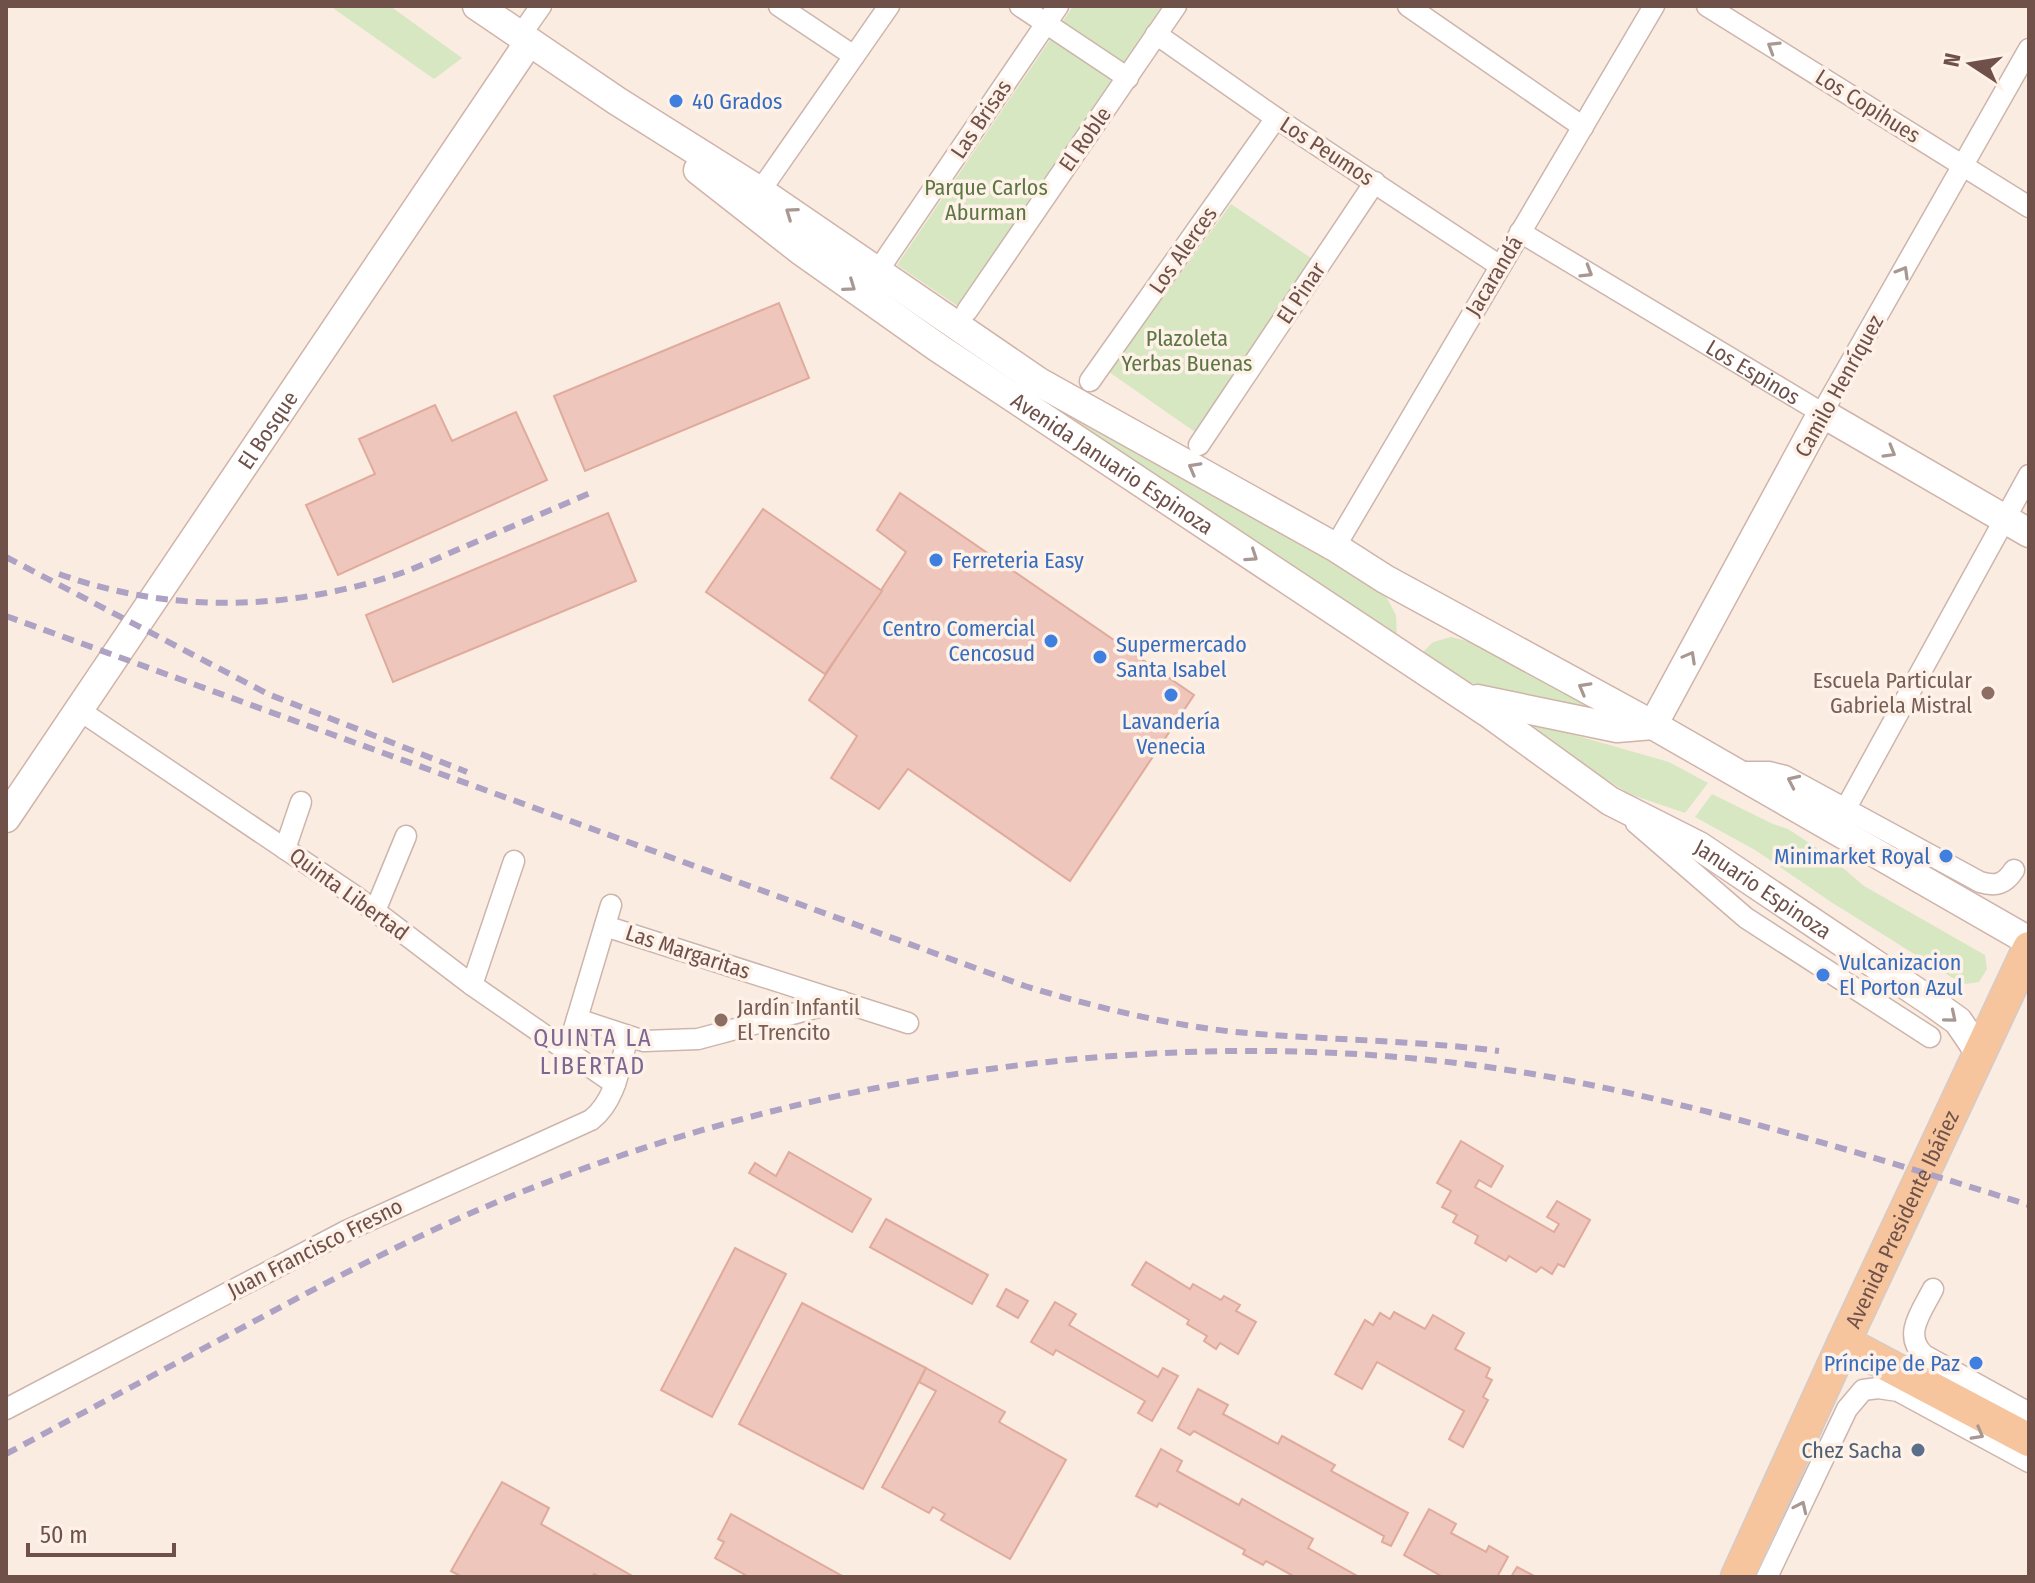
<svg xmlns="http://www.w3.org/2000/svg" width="2035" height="1583" font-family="'Fira Sans Condensed',sans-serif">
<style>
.green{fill:#d7e7c1}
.building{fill:#eec6bb;stroke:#e0aa9c;stroke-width:2}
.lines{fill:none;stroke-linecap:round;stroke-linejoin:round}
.street-casing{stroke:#cdb5ac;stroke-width:23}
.secondary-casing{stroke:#d0b3a9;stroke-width:31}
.primary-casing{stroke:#d4cbc9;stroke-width:35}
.street{stroke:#fff;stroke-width:20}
.secondary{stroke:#fff;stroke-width:28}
.primary{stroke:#f6c59d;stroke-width:32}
.rail{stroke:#ada2c3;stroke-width:6;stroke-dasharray:12 8;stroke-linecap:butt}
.oneway{stroke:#a99792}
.shop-dot{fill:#3f7fe0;stroke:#fef1e7;stroke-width:3}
.education-dot{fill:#8d6e63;stroke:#fef1e7;stroke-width:3}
.service-dot{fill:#5c6f8a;stroke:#fef1e7;stroke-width:3}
.labels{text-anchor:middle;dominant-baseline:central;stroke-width:7;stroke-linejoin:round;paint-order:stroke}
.shop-label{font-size:22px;fill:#366cbe;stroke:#fef1e7;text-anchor:start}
.street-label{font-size:22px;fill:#70514a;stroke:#fef1e7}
.park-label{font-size:22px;fill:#5b7642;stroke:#fef1e7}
.education-label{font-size:22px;fill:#785e54;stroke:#fef1e7;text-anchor:end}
.service-label{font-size:22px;fill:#4e5e75;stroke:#fef1e7;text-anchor:end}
.neighbourhood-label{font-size:24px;letter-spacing:2px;fill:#7c6694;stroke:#fef1e7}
</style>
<rect width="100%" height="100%" fill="#fbece2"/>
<g class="green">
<polygon points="330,6 390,6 462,58 434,79"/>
<polygon points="1073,6 1162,6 959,307 897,265"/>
<polygon points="1231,204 1311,258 1195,432 1109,372"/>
<polygon points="1059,416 1085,422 1381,587 1396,615 1397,639"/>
<polygon points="1451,637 1475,643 1629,726 1509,696 1451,676 1420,655 1433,642"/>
<polygon points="1508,716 1669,762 1708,783 1685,813 1629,794"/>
<polygon points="1712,794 1773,824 1788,829 1829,856 1864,886 1985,955 1987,969 1979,982 1966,984 1951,977 1831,902 1755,850 1695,817"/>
</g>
<g class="building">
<polygon points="779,303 809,378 585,471 554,396"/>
<polygon points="435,405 452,441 516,412 547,480 338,575 306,505 375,474 359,439"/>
<polygon points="900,493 1194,695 1070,881 908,769 879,809 831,778 857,736 809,700 906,552 877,530"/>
<polygon points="763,509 882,591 825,674 706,592"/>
<polygon points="608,513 636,581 393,682 366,615"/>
<polygon points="1461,1141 1503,1166 1491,1187 1479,1180 1475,1187 1554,1232 1559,1224 1547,1217 1557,1201 1590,1220 1564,1267 1558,1264 1552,1274 1541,1267 1536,1272 1509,1256 1506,1261 1475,1243 1478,1236 1453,1222 1457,1215 1442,1207 1451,1191 1437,1183"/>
<polygon points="789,1152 871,1199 852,1232 749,1173 755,1163 776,1176"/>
<polygon points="886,1219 988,1275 972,1304 870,1247"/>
<polygon points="735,1248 786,1274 712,1417 661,1390"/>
<polygon points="1146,1262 1190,1289 1193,1284 1221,1300 1224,1296 1240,1305 1236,1311 1256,1322 1238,1354 1220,1343 1216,1349 1204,1341 1207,1336 1187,1324 1189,1320 1132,1285"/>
<polygon points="1006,1289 1028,1301 1018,1318 997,1306"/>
<polygon points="1055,1302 1076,1314 1069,1325 1158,1377 1163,1368 1178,1376 1152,1421 1138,1413 1145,1401 1056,1350 1053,1355 1031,1342"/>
<polygon points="802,1303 926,1368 863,1489 739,1424"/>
<polygon points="1394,1312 1425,1329 1433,1315 1464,1333 1455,1349 1490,1368 1486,1377 1492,1380 1483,1397 1488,1400 1463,1447 1449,1439 1464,1411 1377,1362 1362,1389 1335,1374 1365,1320 1373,1325 1380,1313 1390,1319"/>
<polygon points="926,1368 1005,1412 999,1422 1066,1460 1010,1559 941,1520 945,1514 933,1507 929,1513 882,1487 936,1391 919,1382"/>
<polygon points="1198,1389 1228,1405 1223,1414 1278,1444 1282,1436 1335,1465 1331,1471 1408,1513 1391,1546 1382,1542 1384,1536 1194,1431 1190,1435 1178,1428"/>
<polygon points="1161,1449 1182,1461 1177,1471 1239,1505 1242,1499 1313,1539 1308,1548 1359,1577 1295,1577 1266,1561 1263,1565 1243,1554 1245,1550 1159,1503 1157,1507 1136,1496"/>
<polygon points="502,1482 549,1508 541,1524 634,1577 600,1577 594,1574 592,1577 462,1577 451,1571"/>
<polygon points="1429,1509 1456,1524 1451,1533 1486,1552 1489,1546 1508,1557 1497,1577 1443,1577 1404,1555"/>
<polygon points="731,1514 844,1577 749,1577 715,1558 724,1542 718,1539"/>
<polygon points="1517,1567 1536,1577 1511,1577"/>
</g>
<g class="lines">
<defs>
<g id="street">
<polyline points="779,6 854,56"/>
<polyline points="1020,6 1128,78"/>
<polyline points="1408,6 1583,127"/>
<polyline points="1707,6 2029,207"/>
<polyline points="1156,34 1276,118 1500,266"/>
<polyline points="520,36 541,6"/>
<polyline points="760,191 889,6"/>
<path id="s1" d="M1520,232L1822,413L2029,49"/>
<polyline points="877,272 1058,6"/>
<polyline points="967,311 1176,6"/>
<polyline points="1090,381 1276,118"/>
<polyline points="1199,445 1375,182"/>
<polyline points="1335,547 1654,6"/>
<polyline points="79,710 355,896 472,985 615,1084"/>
<path d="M1735,772H1769L1785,776L1980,882C1996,887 2005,884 2014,870"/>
<polyline points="1846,808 2029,475"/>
<polyline points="1636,823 1746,918 1930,1037"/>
<polyline points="285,849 301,802"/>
<polyline points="375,911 406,836"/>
<polyline points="605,926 908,1023"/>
<polyline points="472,985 514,861"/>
<polyline points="577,1019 644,1041 698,1039 841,1001"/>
<polyline points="567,1052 611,905"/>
<path d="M1933,1289C1922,1311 1902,1335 1924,1355L2029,1413"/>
<path d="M6,1409L346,1231L591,1120C616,1101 620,1065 628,1036"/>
<polyline points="1767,1577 1847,1409 1863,1390 1878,1388 1898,1391 2029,1462"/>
</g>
<g id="secondary">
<polyline points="477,6 617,101 760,191 1039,382 1335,547 1385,579 1653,725 2029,941"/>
<path id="s2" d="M698,170L800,250L937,347L1487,712L1610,801L1699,846L1930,1001L1958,1021L1979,1052"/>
<polyline points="1477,699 1617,728 1653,725"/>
<polyline points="1653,725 1822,413 2029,533"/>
<path id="s3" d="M6,818L529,42"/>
</g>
<g id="primary">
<polyline points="1844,1342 2029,1440"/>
<path id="s4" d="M1737,1577L1844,1342L2029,948"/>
</g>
</defs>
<use href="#street" class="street-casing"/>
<use href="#secondary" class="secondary-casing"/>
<use href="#primary" class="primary-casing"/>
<use href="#street" class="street"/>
<use href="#secondary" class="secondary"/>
<use href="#primary" class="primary"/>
<g class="rail">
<polyline points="6,557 268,694 467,772"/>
<path d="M59,574C174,615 295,611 410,570L595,491"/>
<path d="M6,616L1025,986C1094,1007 1164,1024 1235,1032C1323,1040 1412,1040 1499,1051"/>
<path d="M6,1454C88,1410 169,1367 251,1323C338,1276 426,1230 519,1193C842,1064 1222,1014 1566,1080C1722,1110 1877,1158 2029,1205"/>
</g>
</g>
<defs><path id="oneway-chevron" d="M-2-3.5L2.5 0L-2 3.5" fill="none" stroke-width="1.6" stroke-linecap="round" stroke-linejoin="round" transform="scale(2)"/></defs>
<g class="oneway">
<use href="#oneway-chevron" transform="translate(1773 47) rotate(-148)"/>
<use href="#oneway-chevron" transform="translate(791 213) rotate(-145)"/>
<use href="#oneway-chevron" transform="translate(1587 272) rotate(31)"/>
<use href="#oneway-chevron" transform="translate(1903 272) rotate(-60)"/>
<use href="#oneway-chevron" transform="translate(850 286) rotate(35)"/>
<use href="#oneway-chevron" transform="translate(1890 452) rotate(30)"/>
<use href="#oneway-chevron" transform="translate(1194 468) rotate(-151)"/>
<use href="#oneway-chevron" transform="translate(1252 556) rotate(34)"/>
<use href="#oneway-chevron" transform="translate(1690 657) rotate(-61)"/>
<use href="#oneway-chevron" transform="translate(1584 688) rotate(-151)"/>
<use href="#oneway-chevron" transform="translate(1793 781) rotate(-155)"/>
<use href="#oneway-chevron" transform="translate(1951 1017) rotate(40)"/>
<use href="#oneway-chevron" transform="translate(1978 1434) rotate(29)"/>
<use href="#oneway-chevron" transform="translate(1801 1507) rotate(-65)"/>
</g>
<g class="shop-dot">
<circle cx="676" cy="101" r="8"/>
<circle cx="936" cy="560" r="8"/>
<circle cx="1051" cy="641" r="8"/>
<circle cx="1100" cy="657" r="8"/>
<circle cx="1171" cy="695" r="8"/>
<circle cx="1946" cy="856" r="8"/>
<circle cx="1823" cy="975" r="8"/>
<circle cx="1976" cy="1363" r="8"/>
</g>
<g class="education-dot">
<circle cx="1988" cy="693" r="8"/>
<circle cx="721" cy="1020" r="8"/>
</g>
<circle class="service-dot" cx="1918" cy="1450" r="8"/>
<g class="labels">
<g class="shop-label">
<text x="692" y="101">40 Grados</text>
<text x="952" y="560">Ferreteria Easy</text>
<text x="1035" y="628" text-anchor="end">Centro Comercial<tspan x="1035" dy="25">Cencosud</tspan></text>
<text x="1116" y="644">Supermercado<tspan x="1116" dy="25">Santa Isabel</tspan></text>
<text x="1171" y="721" text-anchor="middle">Lavandería<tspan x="1171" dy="25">Venecia</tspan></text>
<text x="1930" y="856" text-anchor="end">Minimarket Royal</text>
<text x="1839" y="962">Vulcanizacion<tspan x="1839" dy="25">El Porton Azul</tspan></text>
<text x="1960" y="1363" text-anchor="end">Príncipe de Paz</text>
</g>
<g class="street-label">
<text transform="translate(1868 106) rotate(32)">Los Copihues</text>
<text transform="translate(981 119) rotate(-56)">Las Brisas</text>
<text transform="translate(1085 139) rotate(-55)">El Roble</text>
<text transform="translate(1327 151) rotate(33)">Los Peumos</text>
<text transform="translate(1183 250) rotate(-55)">Los Alerces</text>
<text transform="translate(1494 276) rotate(-59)">Jacarandá</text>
<text transform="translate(1301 293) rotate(-56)">El Pinar</text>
<text stroke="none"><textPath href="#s1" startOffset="272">Los Espinos</textPath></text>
<text transform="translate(1839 386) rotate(-61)">Camilo Henríquez</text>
<text stroke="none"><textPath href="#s3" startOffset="468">El Bosque</textPath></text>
<text stroke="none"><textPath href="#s2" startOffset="508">Avenida Januario Espinoza</textPath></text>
<text stroke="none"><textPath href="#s2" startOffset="1286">Januario Espinoza</textPath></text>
<text transform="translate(349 894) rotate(36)">Quinta Libertad</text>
<text transform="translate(688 952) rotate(18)">Las Margaritas</text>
<text stroke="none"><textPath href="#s4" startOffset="394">Avenida Presidente Ibáñez</textPath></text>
<text transform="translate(315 1248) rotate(-27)">Juan Francisco Fresno</text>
</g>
<g class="park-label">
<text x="986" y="187">Parque Carlos<tspan x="986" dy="25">Aburman</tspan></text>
<text x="1187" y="338">Plazoleta<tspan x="1187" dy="25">Yerbas Buenas</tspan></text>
</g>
<g class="education-label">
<text x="1972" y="680">Escuela Particular<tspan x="1972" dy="25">Gabriela Mistral</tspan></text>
<text x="737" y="1007" text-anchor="start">Jardín Infantil<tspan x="737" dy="25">El Trencito</tspan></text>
</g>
<g class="service-label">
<text x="1902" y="1450">Chez Sacha</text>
</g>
<g class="neighbourhood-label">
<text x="593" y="1038">QUINTA LA<tspan x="593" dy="28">LIBERTAD</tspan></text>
</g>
</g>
<rect width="2035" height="1583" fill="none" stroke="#70514a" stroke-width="16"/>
<g transform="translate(1971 64) rotate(282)" stroke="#fef1e7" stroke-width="6" paint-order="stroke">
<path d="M0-6L14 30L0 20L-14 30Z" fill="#70514a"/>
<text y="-12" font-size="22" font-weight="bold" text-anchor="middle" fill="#70514a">N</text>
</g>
<path d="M28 1543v12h146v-12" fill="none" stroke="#70514a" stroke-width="4"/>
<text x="40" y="1543" font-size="24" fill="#70514a" stroke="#fef1e7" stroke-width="6" paint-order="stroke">50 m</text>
</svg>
